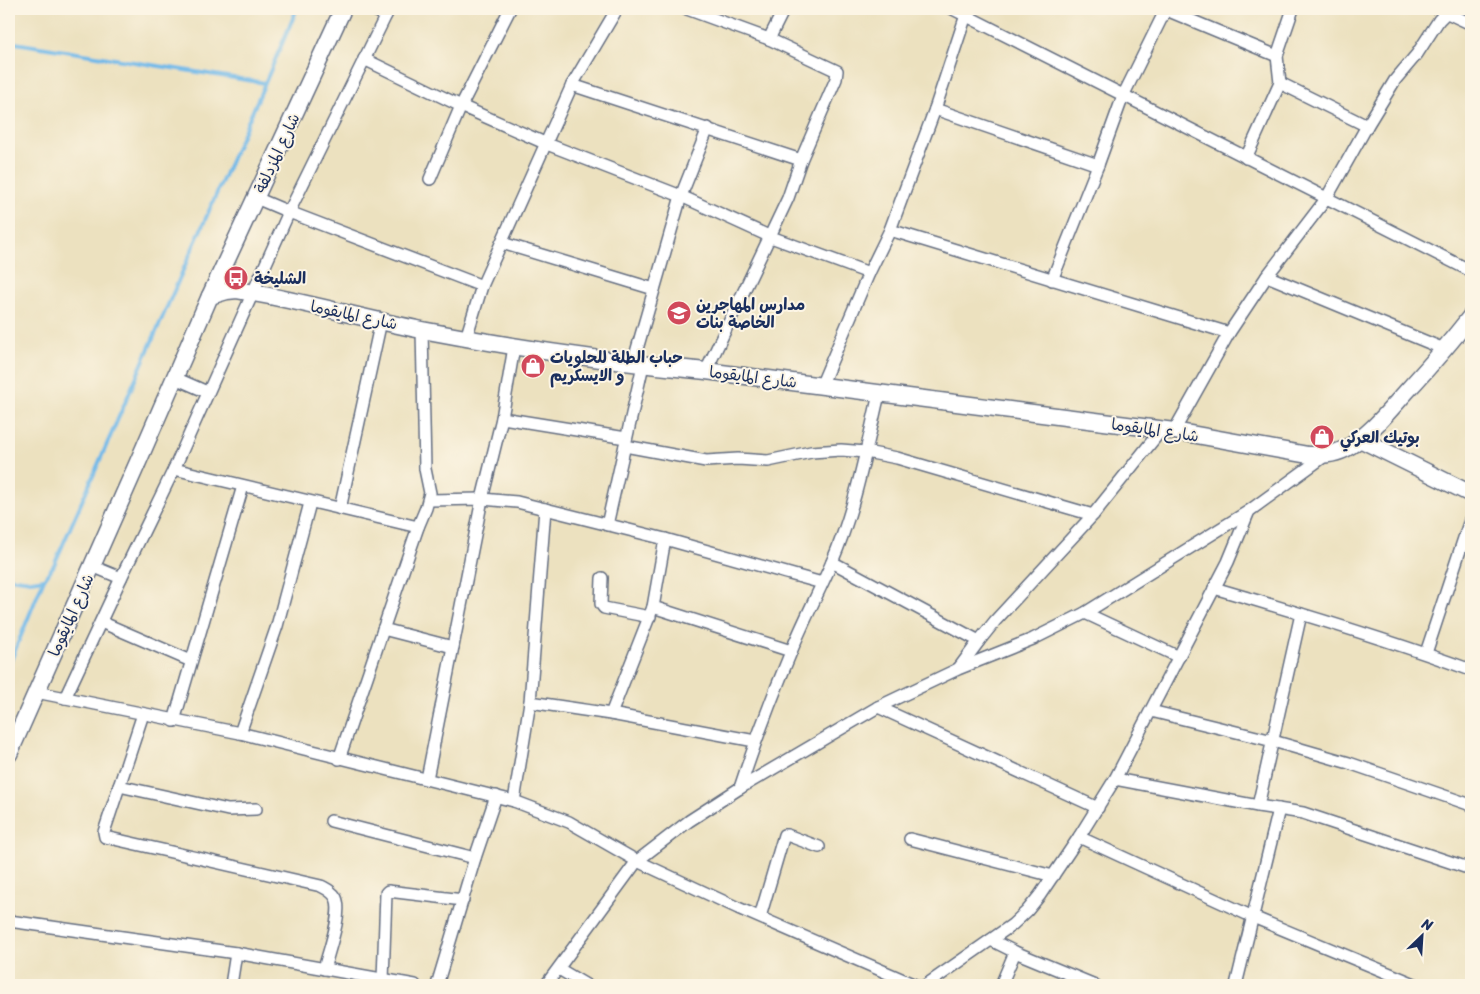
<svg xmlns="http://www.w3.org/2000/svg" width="1480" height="994" font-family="Sriracha,'Playpen Sans Arabic',sans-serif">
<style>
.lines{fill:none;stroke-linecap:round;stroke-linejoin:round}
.stream{stroke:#71b9e9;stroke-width:4}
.street-casing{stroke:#646d80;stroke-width:14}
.secondary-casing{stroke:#646d80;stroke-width:19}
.street{stroke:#fff;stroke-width:11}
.secondary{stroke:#fff;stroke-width:16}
.labels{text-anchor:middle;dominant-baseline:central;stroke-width:4;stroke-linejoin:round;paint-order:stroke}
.street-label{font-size:16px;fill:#1b2f5e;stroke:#fcf5e5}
.poi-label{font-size:16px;font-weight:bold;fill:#1b2f5e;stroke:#fcf5e5;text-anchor:start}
</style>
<rect width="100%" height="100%" fill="#fcf5e5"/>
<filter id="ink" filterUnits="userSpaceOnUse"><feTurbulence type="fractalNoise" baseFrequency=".02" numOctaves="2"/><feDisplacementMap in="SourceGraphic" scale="10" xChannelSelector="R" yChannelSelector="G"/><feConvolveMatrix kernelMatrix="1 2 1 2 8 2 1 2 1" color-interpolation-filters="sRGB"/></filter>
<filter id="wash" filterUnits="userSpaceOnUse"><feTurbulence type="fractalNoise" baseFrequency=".0096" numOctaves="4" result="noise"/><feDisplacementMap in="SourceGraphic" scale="20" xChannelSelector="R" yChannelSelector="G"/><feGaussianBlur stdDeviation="1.12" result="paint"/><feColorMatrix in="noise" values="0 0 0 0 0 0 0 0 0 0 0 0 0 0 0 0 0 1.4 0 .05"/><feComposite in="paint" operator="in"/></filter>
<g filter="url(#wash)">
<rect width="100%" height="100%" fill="#ece1bf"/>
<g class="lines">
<g class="stream">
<polyline points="9,42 265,83 297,9"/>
<polyline points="9,578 31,581 44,579 54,565 265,83"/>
<polyline points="9,665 44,579"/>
</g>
</g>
</g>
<g filter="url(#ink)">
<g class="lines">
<defs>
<g id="street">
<polyline points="372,9 386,15"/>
<polyline points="687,9 769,39 837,71 836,79 801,160 788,198 706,371"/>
<polyline points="953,9 1471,271"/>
<polyline points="1164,9 1277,56"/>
<polyline points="1441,10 1471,24"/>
<polyline points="769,39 784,9"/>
<polyline points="364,59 461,106 547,144 681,196 771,237 869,273"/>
<polyline points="1280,83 1367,126"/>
<polyline points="572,85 801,160"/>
<polyline points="935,109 1098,165"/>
<polyline points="1246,158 1280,83 1277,56 1293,9"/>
<polyline points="430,179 461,106 510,9"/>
<polyline points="256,198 289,212 482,286"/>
<polyline points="890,230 1229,333"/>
<polyline points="502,243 654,289"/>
<polyline points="1267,276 1444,349"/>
<polyline points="1052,280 1098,165 1123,96 1166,9"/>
<polyline points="466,338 482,286 572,85 617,9"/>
<polyline points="633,363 681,196 708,128"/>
<polyline points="175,378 207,392"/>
<polyline points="821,386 869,273 890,230 935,109 968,9"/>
<polyline points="502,418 626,438"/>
<polyline points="1174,431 1229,333 1267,276 1326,199 1367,126 1395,80 1417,54 1439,20 1450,9"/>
<polyline points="625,446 706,461 738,459 768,461 811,452 841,450 866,452 897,458 1093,515"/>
<polyline points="174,469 418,527"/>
<polyline points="429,500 482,499 517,502 665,539 822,583"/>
<polyline points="340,509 381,321"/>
<polyline points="607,525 643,365"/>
<polyline points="832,562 979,641 959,668"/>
<polyline points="92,566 121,578"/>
<polyline points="602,578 601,604 604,608 650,617"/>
<path d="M1214,588C1300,613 1387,639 1471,670"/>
<polyline points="653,607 791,651"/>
<polyline points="1085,613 1179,657"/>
<polyline points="101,622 191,661"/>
<polyline points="383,629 453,647"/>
<polyline points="979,641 995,621 1093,515 1162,429"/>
<polyline points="1426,653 1471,517"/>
<polyline points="36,692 240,733 514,801 569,822 637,861 738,908 915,985"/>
<polyline points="65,698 121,578 174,469 289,212 389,9"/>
<polyline points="530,702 611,714 755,741"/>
<polyline points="878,707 1098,808"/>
<polyline points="1151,711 1273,741 1349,763 1471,805"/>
<path d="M143,714L104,832L105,837L321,886C327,889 333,892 336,898C343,913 328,953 324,969"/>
<polyline points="611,714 653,607 665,539"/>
<polyline points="174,721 243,486"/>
<polyline points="240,733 277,626 310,503"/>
<polyline points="339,759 418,527 426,508 430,493 425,469 422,330"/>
<polyline points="427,779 482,499 502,418 514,347"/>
<polyline points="1115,779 1258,806 1303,813 1471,869"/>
<polyline points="119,786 228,810 256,809"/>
<path d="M740,788C755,742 772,697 791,652C803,622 819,592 832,562C855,509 866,450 879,394"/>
<polyline points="514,801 530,702 545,509"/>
<polyline points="1258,806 1301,614"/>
<polyline points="331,821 475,858"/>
<polyline points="1079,837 1253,917 1417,985"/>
<polyline points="910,839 1053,876"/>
<polyline points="760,917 784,835 787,835 819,847"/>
<polyline points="9,921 236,953 415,985"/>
<polyline points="991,940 1015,952 1095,985"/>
<polyline points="559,969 586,985"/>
<polyline points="383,980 386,893 388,891 463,900"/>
<polyline points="231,985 236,953"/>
<polyline points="437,985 475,858 496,796"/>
<polyline points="546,985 637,861 689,821 740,788 878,707 958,669 1033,639 1085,613 1249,511"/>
<polyline points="926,985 1012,925 1027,911 1040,895 1079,837 1115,779 1228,562 1249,511 1326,455"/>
<polyline points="1001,985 1015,952"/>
<polyline points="1236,985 1279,809"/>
</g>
<g id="secondary">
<path d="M210,296L227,291L237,290C299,300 360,318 422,330C516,348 611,362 706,371L1174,431L1308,455C1321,455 1333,455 1345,449C1369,436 1388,412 1406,392C1429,367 1451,342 1471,316"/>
<polyline points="1360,439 1471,494"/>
<polyline points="9,754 138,462 210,296 343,9"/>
</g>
</defs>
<use href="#street" class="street-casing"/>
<use href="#secondary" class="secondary-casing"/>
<use href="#street" class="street"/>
<use href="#secondary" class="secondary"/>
</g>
</g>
<defs>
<symbol id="bus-disc" viewBox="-11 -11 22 22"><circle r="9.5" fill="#d1495b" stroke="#fcf5e5"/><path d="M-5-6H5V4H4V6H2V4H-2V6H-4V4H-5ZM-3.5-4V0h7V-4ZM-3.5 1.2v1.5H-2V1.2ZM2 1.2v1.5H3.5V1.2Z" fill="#fff"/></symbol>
<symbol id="school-disc" viewBox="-11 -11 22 22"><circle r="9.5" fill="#d1495b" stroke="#fcf5e5"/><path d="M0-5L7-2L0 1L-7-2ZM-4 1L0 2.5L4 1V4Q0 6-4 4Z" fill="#fff"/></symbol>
<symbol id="shop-disc" viewBox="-11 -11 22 22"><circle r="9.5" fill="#d1495b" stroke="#fcf5e5"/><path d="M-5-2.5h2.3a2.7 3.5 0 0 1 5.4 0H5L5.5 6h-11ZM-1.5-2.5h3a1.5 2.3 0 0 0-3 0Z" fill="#fff"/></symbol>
</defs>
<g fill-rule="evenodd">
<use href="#bus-disc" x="222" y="264" width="28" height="28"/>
<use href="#school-disc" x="665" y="299" width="28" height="28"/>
<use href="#shop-disc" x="519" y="352" width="28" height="28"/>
<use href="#shop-disc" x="1308" y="423" width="28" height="28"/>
</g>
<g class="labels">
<g class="street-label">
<text transform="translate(277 153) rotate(-65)">شارع المزدلفة</text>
<text transform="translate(354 315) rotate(12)">شارع المايقوما</text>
<text transform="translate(753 377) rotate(7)">شارع المايقوما</text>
<text transform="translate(1155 430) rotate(8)">شارع المايقوما</text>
<text transform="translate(71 615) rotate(-66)">شارع المايقوما</text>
</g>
<g class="poi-label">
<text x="254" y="278">الشليخة</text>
<text x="696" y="304">مدارس المهاجرين<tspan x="696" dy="18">الخاصة بنات</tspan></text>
<text x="550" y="357">حباب الطلة للحلويات<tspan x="550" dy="18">و الايسكريم</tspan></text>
<text x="1340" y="437">بوتيك العركي</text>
</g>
</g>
<rect width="1480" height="994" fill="none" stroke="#fcf5e5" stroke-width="30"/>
<g transform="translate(1422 936) rotate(25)" stroke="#fcf5e5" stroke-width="4" paint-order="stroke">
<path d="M0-4L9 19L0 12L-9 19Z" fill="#1b2f5e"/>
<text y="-8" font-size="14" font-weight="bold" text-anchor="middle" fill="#1b2f5e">N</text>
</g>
</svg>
